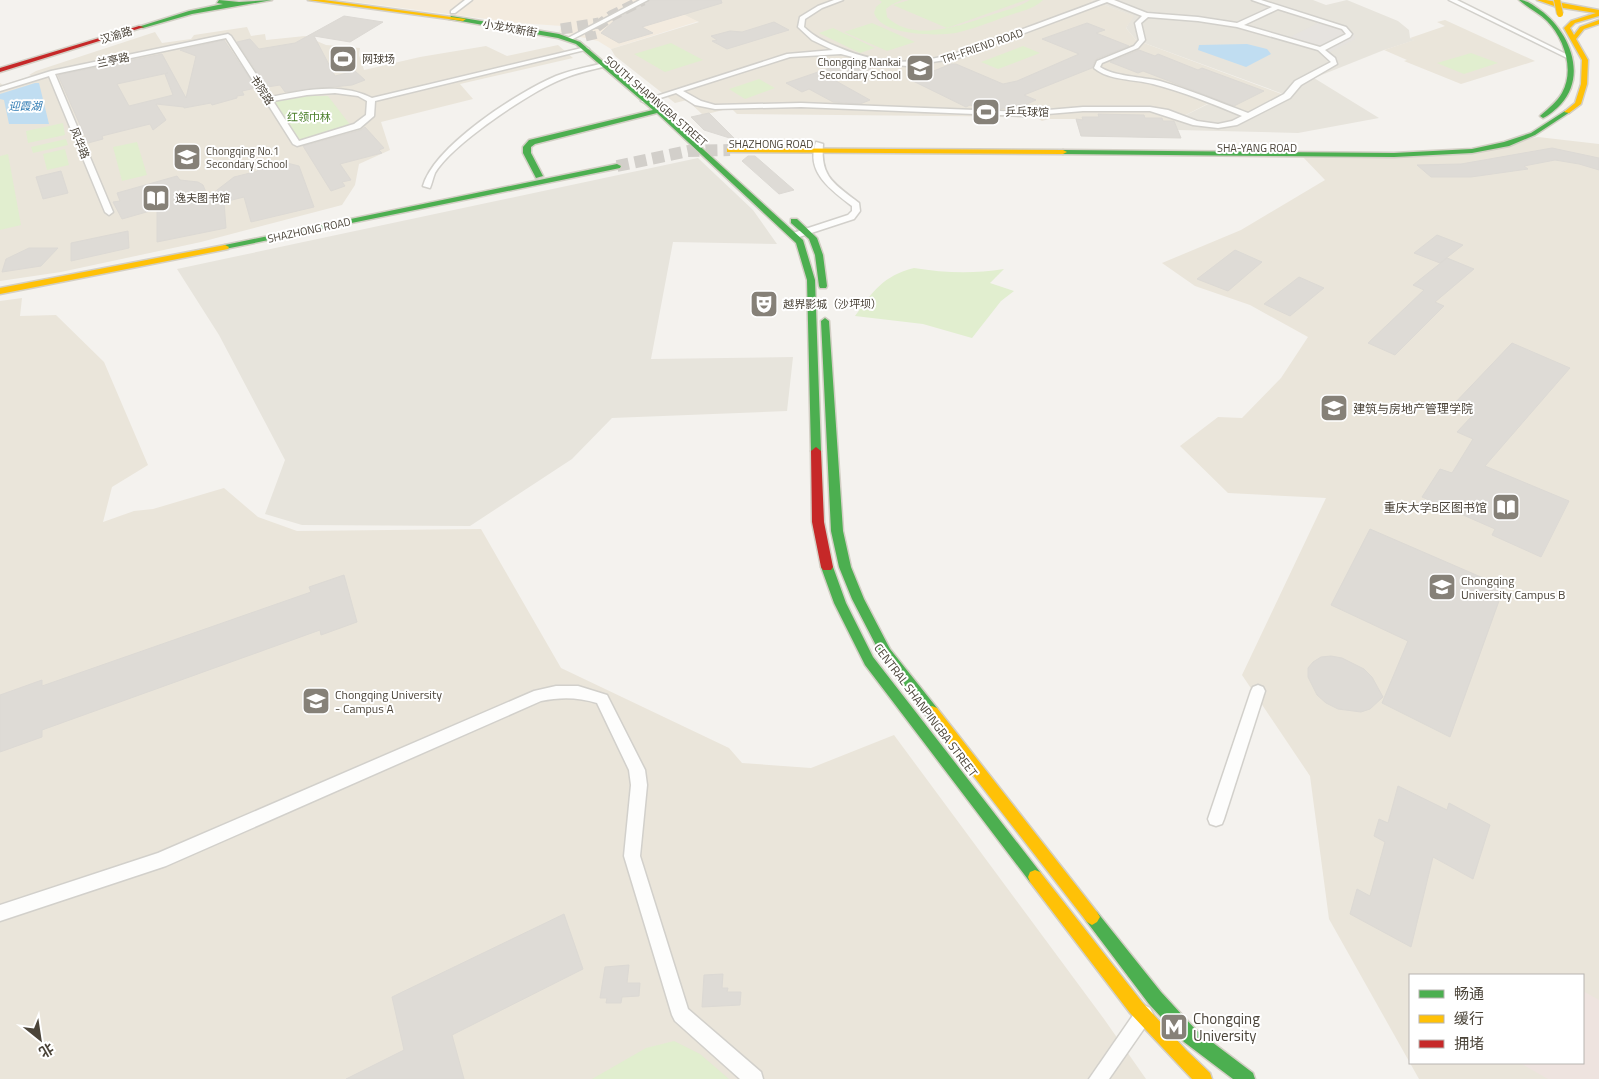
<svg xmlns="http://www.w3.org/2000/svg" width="1599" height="1079" font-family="'Titillium Web','Noto Sans SC',sans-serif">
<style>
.residential{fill:#e7e4dc}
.commercial{fill:#f3ebdf}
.education{fill:#eae5da;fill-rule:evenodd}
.medical{fill:#eee3df}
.green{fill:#e1eecf}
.parking{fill:#e6e3df}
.water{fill:#c0ddf1}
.building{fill:#dedbd6;stroke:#dcd9d4;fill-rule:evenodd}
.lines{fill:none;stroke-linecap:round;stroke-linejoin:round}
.secondary-tunnel{stroke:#d2cfca;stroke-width:11;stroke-dasharray:11 5.5;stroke-linecap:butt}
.primary-tunnel{stroke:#d2cfca;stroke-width:12;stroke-dasharray:12 6;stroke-linecap:butt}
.street-casing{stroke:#d2d0cb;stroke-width:3}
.fast-casing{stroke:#d3cfc5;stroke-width:3}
.slow-casing{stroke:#d3cfc5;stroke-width:3}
.jam-casing{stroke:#d3cfc5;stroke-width:3}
.street{fill:#fdfdfc;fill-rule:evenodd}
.fast{fill:#4caf50;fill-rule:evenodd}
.slow{fill:#ffc107;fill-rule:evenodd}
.jam{fill:#c62828;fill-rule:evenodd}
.slow-bridge-casing{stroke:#d6cebb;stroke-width:8;stroke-linecap:butt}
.slow-bridge{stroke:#ffc107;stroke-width:6}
.labels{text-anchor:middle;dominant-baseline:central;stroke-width:4;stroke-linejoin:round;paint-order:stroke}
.far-street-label{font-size:11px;fill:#4b4439;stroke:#fff}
.far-poi-label{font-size:11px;fill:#4b4439;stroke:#fff;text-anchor:start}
.far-water-label{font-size:11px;font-style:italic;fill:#2e7ab2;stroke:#fff}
.far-park-label{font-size:11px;fill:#4a7f2a;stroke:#fff}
.poi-label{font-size:12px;fill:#4b4439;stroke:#fff;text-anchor:start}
.street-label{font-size:12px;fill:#4b4439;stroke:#fff}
.near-poi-label{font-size:15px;fill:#4b4439;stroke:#fff;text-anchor:start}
</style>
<rect width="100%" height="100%" fill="#f4f2ee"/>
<g class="residential">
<polygon points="1091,0 1313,0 1326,5 1347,0 1398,21 1409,30 1410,38 1415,40 1384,50 1314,78 1379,118 1298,133 1178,130 1174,121 1212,102 1286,95 1136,40 1126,28 1133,16"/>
<polygon points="698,158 753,210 777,244 673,242 651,359 793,357 787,411 612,418 572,459 470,526 302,525 265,514 285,460 219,335 177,269"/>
</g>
<polygon class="commercial" points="340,0 667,0 699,21 611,49 598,41 559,32 562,26 518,23"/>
<g class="education">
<polygon points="667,0 1091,0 1134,16 1126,28 1136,40 1287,96 1248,116 1211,102 1174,121 1181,138 1081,136 1076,119 1049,119 1042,121 1035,117 737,114 731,108 703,115 687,100 675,103 615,56 611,49 699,22 665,5"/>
<polygon points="1445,20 1535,61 1461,84 1404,61 1407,60 1384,50 1414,40 1410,38 1445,26 1437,22"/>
<polygon points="247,27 251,36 265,34 266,40 305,36 326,45 360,48 359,55 364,70 420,57 486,46 507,56 558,45 573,58 460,84 473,99 381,122 390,150 359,164 355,185 342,205 201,242 61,272 0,281 0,83 3,85 31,76 29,75 36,71 155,32 162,43 191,39 194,35"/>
<path d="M1538,137L1599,144V1079H1419L1329,919L1310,776L1242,675L1326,498L1228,493L1180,446L1218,417L1242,418L1281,378L1308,337L1250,305L1195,286L1162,263L1241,230L1325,180L1301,155L1437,156ZM1410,975H1583V1063H1410Z"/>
<polygon points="22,298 20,316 56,315 104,362 148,465 112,487 103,522 134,511 153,509 224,488 258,517 297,531 481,529 561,668 729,748 742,763 811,768 894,735 1104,1019 1146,1079 0,1079 0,301"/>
</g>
<polygon class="medical" points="1583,991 1599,1000 1599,1079 1548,1079 1520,1063 1583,1063"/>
<g class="green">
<path d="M879,0H902L891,5L886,9L887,17C914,44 965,24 994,14C1006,10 1020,7 1030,0H1043C1034,9 1019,12 1007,16C991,22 973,29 956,33C936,36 882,36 874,13L876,7L882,2Z"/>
<polygon points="909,0 1026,0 947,28 893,5"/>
<polygon points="872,23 915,42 887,51 844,32"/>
<polygon points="833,28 875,48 860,53 819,33"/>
<polygon points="671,43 703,60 665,72 634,54"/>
<polygon points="1023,46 1040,53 998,69 981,62"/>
<polygon points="349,52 355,62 337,66 331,55"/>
<polygon points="1471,53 1498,63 1464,74 1437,63"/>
<polygon points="759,79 775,88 745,99 729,89"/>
<polygon points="307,96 328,96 351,126 300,142 274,101"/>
<polygon points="63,123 65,135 28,143 26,131"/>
<polygon points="66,139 68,145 33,153 31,147"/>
<polygon points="137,142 147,175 122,181 113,147"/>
<polygon points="65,149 69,165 47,170 43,154"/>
<polygon points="8,154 21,225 0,230 0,156"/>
<path d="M914,268C945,273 973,274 1004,269L990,283L1014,291L1001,301L972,338L923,324L855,316C873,291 883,276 914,268Z"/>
<polygon points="674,1041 700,1054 729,1079 592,1079 646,1048"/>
</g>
<polygon class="parking" points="1322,21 1354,33 1355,39 1330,52 1288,38"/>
<g class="water">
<polygon points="1247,44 1267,49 1271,54 1246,67 1198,50 1199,45"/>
<polygon points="35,83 39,83 49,124 9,124 4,100 0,99 0,94"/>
</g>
<g class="building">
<polygon points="650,0 721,0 722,3 642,27 653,33 619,43 601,33 617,18"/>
<polygon points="344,16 383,22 350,42 314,36 335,76 355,71 365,80 352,85 285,92 280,85 267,87 237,42 250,39 259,49 295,43"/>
<polygon points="774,22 789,30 727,49 712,41 717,40 711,36 730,31 742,32"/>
<polygon points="1087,23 1105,30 1096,33 1129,46 1096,59 1092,68 1024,95 1036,100 1014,110 1004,108 1000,109 978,108 970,105 966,107 911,80 951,64 956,64 1003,84 1017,81 1079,54 1042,39"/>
<path d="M224,40L256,88L242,91L244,95L237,96V98L212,105L211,103L184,108V107L156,104L166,120L153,130L150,124L102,136L103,139L88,143L58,75L162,54L186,98L196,56L180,50ZM168,73L165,74L173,95L129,106L117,84Z"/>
<polygon points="1139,50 1155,56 1158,54 1198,70 1202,68 1264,91 1234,106 1143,71 1138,73 1110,62"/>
<polygon points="853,60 871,69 836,81 870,100 860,104 833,102 809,89 802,92 786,83"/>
<polygon points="709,113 736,140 704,130 691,117"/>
<polygon points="1098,114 1144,115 1145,118 1162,118 1163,121 1174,121 1181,138 1081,136 1076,119 1083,120 1082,117 1099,117"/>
<polygon points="365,127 384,148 379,150 382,153 340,164 351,180 342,182 345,186 331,191 303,146 361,130"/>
<polygon points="1552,148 1599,158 1599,170 1579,164 1555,160 1524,166 1528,169 1471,177 1431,177 1417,165 1461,164"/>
<polygon points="748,156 755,156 794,190 779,194 742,161"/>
<polygon points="283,162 299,166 314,207 251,222 244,197 224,202 226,228 157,242 157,209 122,219 113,202 120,201 117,193 177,176 180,180 198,182 203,185 208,197 234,177 258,171 257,168"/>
<polygon points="61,171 68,193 43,199 36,177"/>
<polygon points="128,231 129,248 71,261 71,243"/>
<polygon points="1437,235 1463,245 1440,263 1414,253"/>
<polygon points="29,248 58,248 41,266 2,272 6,259"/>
<polygon points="1235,250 1262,262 1228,291 1197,279"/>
<polygon points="1447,258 1474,269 1435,302 1444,306 1395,355 1368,343 1424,290 1413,285"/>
<polygon points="1299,277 1324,288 1290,316 1264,304"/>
<polygon points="1512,343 1570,368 1485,466 1569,501 1541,557 1492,535 1495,529 1422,497 1440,469 1452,473 1473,439 1457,432 1472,416 1452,406"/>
<polygon points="1370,529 1504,587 1450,737 1382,703 1408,641 1331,605"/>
<polygon points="344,575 357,622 321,635 320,630 42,730 42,737 0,752 0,695 42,680 42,686 311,592 309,587"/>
<polygon points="1331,656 1342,658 1364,669 1372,677 1383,697 1370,709 1361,712 1338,709 1326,703 1317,695 1308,677 1308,668 1313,662 1321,657"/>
<polygon points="1398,786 1447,810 1449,803 1490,825 1473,879 1433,857 1411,947 1350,914 1357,889 1370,896 1385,842 1374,836 1379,819 1388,823"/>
<polygon points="564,914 583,969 452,1035 464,1079 346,1079 404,1050 392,997"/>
<polygon points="629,965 627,983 640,983 639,996 622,997 621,1003 606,1003 607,998 600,998 605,967"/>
<polygon points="723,974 722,988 728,988 727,992 741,992 740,1005 702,1007 704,975"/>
</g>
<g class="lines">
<g class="secondary-tunnel">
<polyline points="561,29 599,23"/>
<polyline points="592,40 590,32 611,16 643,0"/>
</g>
<polyline class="primary-tunnel" points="617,166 688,151 730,150"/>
<defs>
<g id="street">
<polygon points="465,0 472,0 455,13 451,13 451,11"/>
<polygon points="640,0 648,0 571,40 566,39"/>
<path d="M834,0H843L822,8L805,19L804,27C814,37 827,43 840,48C905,76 951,56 1012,33C1042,22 1072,11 1101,0H1114L1147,13L1198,17L1237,23L1272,7L1252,0H1261L1346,27L1352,34L1350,37L1325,50L1335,58L1337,64L1301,85L1290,98L1237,125L1218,128L1193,125L1150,111H1083L1024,116L801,107L715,109L695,105L676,93L645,103L641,101L787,54L833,50L812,40L798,27L800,17L818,6ZM1107,2L1142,16L1135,23L1139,40L1134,46L1097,61L1094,68C1110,81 1134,79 1153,84C1184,92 1213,104 1242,116L1232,121L1218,124L1197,121L1168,110L1150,107H1083L1024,112L801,103L715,105L701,101L683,91L790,57L841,54L876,63L907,66L958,58ZM1278,9L1342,29L1346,34L1320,47L1244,25ZM1148,17L1198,21L1237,27L1318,50L1331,62L1295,81L1284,94L1248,113C1219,102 1190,90 1160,81C1143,77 1112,76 1100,67L1102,63L1138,48L1145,40L1141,23Z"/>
<polygon points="1449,0 1457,0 1572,57 1567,58"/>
<path d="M228,34L231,36L271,97C303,90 341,82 372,98L586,47L589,49L375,101L374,116L360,128L297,146L293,144L226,38L55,74L113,212L109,215L105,212L49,76L0,91V87L51,71ZM335,93L358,96L367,101L366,115L354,124L299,141L273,101L307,95Z"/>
<path d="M604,63L606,64V66C591,70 576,73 562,79C530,92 452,144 435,173C433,178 432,183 430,188L423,186C434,146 518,92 556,76C571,70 588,67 604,63Z"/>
<path d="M816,142L823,144C820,178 835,184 859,203L860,211L854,219L796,238L792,235L793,233L848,215L852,211V206C831,190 805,172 816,142Z"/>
<polygon points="1258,685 1263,687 1265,691 1224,819 1222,824 1216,826 1210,824 1208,819 1251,691 1253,687"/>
<path d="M556,686H578L607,695L645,770L647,785L640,856L688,1009L761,1072L763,1079H740L675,1021L672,1015L624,856L631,785L629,770L597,703C578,697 560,697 541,701L166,866L0,921V905L158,853L534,691Z"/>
<polygon points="1144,1005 1150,1008 1153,1014 1150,1020 1109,1079 1089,1079 1138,1008"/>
</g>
<g id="fast">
<polygon points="219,0 239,2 272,0 192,14 143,28 138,27 189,11 223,4 217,3"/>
<path d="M1519,0C1527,0 1533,5 1540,10C1568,30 1588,74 1561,104C1556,109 1550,115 1543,118L1540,116L1541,115C1549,108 1557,102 1562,93C1575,70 1564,38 1547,21C1539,13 1528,8 1519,0Z"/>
<polygon points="451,16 559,34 580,42 660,110 803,240 815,280 821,451 820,453 812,453 811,451 807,280 796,243 657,113 535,144 531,147 531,153 543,176 536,178 523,153 523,147 529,140 653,110 576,44 558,38 449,19"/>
<polygon points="1565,111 1570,112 1535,135 1509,146 1472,153 1394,157 1063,154 1059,152 1063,150 1394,153 1472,149 1504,142 1531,133"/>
<polygon points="617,164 621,166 620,168 225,249 221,247 225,245"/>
<polygon points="791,219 797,219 817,238 823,255 827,286 826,288 820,288 819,286 815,255 809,239 791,223"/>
<polygon points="825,318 829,321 843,531 851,567 864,599 890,649 937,708 939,712 937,716 932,718 927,716 882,657 852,599 839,567 831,531 821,321"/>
<polygon points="827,563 831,564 833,567 846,603 873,657 1040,872 1042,877 1040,882 1035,884 1030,882 865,665 834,603 821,567 823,564"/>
<polygon points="1092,909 1097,912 1161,992 1196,1030 1253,1073 1255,1079 1233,1079 1184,1042 1149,1004 1087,922 1084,917 1087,912"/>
</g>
<g id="slow">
<polygon points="308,0 324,0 466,19 463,21"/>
<polygon points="1537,0 1546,0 1599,10 1599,16 1575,23 1570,28 1574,35 1580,27 1599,20 1599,24 1584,29 1576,39 1588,60 1587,84 1581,104 1569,113 1564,112 1575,103 1581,84 1582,60 1564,28 1571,21 1596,13 1557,7"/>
<polygon points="727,148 1063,150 1067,152 1063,154 730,152 727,152"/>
<polygon points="225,245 229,247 228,249 0,294 0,288"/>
<polygon points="932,706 937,708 1097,912 1100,917 1097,922 1092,925 1087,922 927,716 925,712 927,708"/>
<polygon points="1035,870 1040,872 1142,1002 1186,1050 1210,1073 1212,1079 1192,1079 1130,1013 1030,882 1028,877 1030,872"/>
</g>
<g id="jam">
<polygon points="139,26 144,27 0,72 0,68"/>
<polygon points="816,447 821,451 824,522 833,567 831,570 823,570 821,567 812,522 811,451"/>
</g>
</defs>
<use href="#street" class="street-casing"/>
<use href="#fast" class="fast-casing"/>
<use href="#slow" class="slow-casing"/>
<use href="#jam" class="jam-casing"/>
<use href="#street" class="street"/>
<use href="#fast" class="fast"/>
<use href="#slow" class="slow"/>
<use href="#jam" class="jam"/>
<defs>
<polyline id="slow-bridge" points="1557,0 1560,14"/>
</defs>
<use href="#slow-bridge" class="slow-bridge-casing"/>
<use href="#slow-bridge" class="slow-bridge"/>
</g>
<defs>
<symbol id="stadium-square" viewBox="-11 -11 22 22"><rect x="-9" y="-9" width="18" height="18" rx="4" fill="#868178" stroke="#fff"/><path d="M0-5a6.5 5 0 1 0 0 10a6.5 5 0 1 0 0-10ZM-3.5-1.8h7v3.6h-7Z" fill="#fff"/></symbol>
<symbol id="school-square" viewBox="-11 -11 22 22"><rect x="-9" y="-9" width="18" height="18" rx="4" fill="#868178" stroke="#fff"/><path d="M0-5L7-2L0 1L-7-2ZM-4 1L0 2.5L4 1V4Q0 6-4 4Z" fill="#fff"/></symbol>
<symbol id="library-square" viewBox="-11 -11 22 22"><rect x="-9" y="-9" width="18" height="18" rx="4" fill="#868178" stroke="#fff"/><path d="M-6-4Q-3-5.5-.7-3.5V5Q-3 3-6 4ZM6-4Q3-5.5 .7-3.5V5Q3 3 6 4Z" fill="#fff"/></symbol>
<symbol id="theatre-square" viewBox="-11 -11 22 22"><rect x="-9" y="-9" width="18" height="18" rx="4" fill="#868178" stroke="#fff"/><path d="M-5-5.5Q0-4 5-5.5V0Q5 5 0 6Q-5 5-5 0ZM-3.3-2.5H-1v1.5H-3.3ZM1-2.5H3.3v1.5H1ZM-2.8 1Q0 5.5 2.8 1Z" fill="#fff"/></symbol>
<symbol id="university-square" viewBox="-11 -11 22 22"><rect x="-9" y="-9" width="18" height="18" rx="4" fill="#868178" stroke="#fff"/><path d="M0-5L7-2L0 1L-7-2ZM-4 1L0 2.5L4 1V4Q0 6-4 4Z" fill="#fff"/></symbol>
<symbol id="metro-square" viewBox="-11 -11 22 22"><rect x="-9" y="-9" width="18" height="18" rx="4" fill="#868178" stroke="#fff"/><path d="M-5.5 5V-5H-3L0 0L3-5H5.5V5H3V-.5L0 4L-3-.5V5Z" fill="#fff"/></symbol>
</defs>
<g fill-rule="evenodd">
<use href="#stadium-square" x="327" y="43" width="32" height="32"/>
<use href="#school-square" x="904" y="52" width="32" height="32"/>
<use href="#stadium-square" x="970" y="96" width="32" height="32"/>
<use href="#school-square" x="171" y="141" width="32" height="32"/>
<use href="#library-square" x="140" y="182" width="32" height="32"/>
<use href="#theatre-square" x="748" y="288" width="32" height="32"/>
<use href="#university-square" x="1318" y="392" width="32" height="32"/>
<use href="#library-square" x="1490" y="491" width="32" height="32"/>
<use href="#university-square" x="1426" y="571" width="32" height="32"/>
<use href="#university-square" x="300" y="685" width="32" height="32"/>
<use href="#metro-square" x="1158" y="1011" width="32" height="32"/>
</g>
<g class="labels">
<g class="far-street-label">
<text transform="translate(510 28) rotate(10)">小龙坎新街</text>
<text transform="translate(116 35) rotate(-17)">汉渝路</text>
<text transform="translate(982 46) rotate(-19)">TRI-FRIEND ROAD</text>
<text transform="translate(113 60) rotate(-12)">兰亭路</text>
<text transform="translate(262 90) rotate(57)">书院路</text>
<text transform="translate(656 101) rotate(41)">SOUTH SHAPINGBA STREET</text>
<text transform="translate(80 143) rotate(68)">风华路</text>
<text x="771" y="144">SHAZHONG ROAD</text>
<text x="1257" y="148">SHA-YANG ROAD</text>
<text transform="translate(309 230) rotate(-12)">SHAZHONG ROAD</text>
</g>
<g class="far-poi-label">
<text x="362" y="59">网球场</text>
<text x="901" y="62" text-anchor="end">Chongqing Nankai<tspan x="901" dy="13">Secondary School</tspan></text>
<text x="1005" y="112">乒乓球馆</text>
<text x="206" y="151">Chongqing No.1<tspan x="206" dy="13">Secondary School</tspan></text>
<text x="175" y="198">逸夫图书馆</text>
<text x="783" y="304">越界影城（沙坪坝）</text>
</g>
<g class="far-water-label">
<text x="25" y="106">迎霞湖</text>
</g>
<g class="far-park-label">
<text x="309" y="117">红领巾林</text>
</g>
<g class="poi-label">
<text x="1353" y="408">建筑与房地产管理学院</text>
<text x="1487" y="507" text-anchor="end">重庆大学B区图书馆</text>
<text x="1461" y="580">Chongqing<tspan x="1461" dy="14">University Campus B</tspan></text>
<text x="335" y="694">Chongqing University<tspan x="335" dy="14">- Campus A</tspan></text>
</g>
<g class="street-label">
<text transform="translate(926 710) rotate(53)">CENTRAL SHANPINGBA STREET</text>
</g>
<g class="near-poi-label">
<text x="1193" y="1018">Chongqing<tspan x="1193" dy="17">University</tspan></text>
</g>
</g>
<rect x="1409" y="974" width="175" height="90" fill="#ffffff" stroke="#b7b4b0"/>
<rect x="1419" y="990" width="25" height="8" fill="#4caf50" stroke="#b7b4b0"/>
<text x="1454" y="999" font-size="15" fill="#4b4439">畅通</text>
<rect x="1419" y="1015" width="25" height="8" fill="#ffc107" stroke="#b7b4b0"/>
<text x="1454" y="1024" font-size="15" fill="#4b4439">缓行</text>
<rect x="1419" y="1040" width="25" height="8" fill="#c62828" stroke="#b7b4b0"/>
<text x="1454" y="1049" font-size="15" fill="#4b4439">拥堵</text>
<g transform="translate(40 1039) rotate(150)" stroke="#ffffff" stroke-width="4" paint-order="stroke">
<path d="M0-4L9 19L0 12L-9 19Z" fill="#4b4439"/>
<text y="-8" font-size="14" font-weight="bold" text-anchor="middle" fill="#4b4439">北</text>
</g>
</svg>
